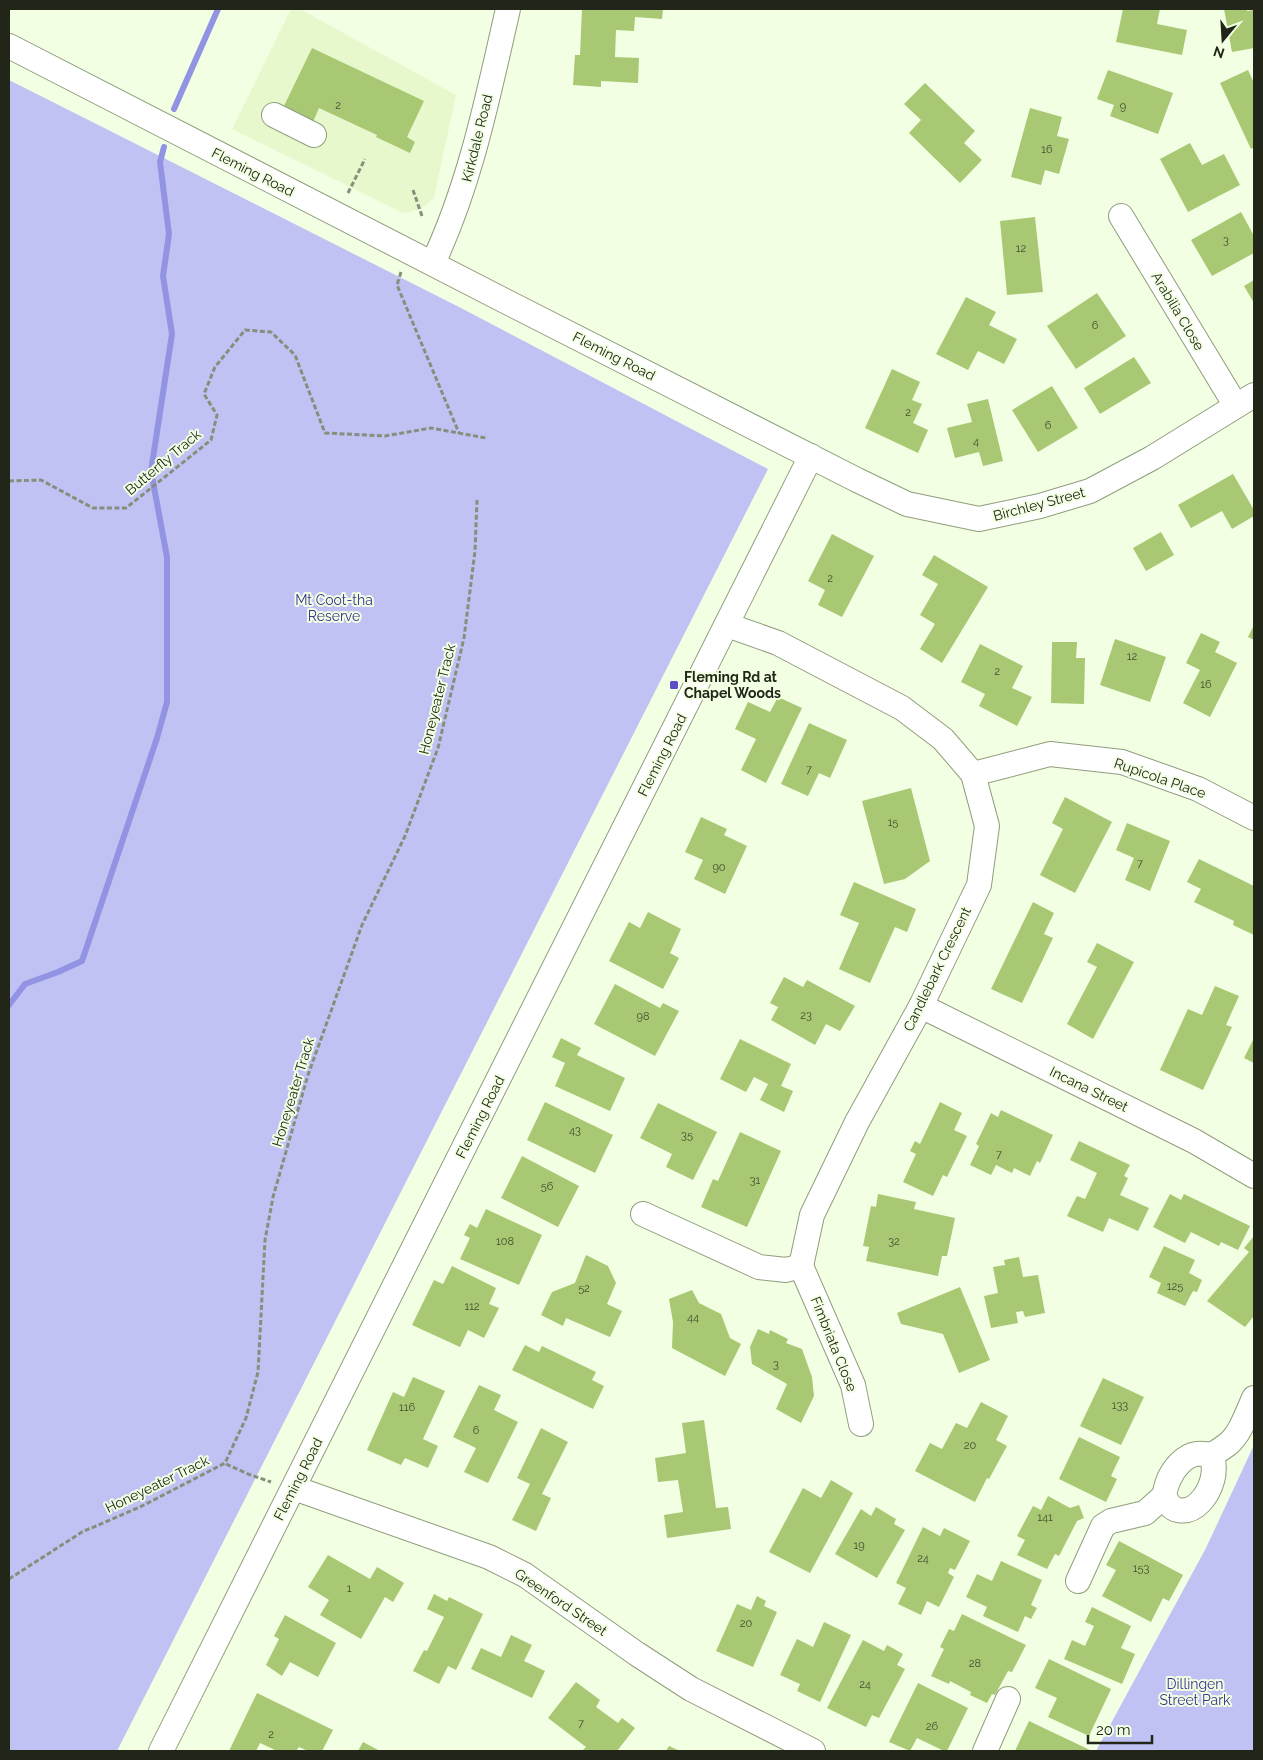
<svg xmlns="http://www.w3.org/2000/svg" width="1263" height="1760" font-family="Raleway,sans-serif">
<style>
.built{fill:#e7f8cd}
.green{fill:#c0c2f3}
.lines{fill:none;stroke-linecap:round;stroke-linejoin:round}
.stream{stroke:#9293e3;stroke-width:6}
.building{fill:#a8c873}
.minor-casing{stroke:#909d7c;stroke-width:26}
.path{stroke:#868f7b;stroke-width:3;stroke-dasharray:5 2.5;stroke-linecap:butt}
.minor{stroke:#fff;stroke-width:24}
.poi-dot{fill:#5c50c9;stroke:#f3ffe3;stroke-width:2}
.labels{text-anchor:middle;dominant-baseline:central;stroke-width:4;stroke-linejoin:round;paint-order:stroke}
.number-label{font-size:11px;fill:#434e30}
.street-label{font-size:14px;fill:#212619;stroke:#f3ffe3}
.park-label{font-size:14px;fill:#3d328f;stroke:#f3ffe3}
.poi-label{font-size:14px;font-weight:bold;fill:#212619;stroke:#f3ffe3;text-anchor:start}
</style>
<rect width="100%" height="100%" fill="#f3ffe3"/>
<polygon class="built" points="291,9 300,9 456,95 434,198 421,209 403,213 232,129"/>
<g class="green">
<polygon points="9,80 461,308 768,469 117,1751 9,1751"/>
<polygon points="1254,1445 1254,1751 1096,1751 1206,1548"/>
</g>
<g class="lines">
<g class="stream">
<polyline points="174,109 218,9"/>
<polyline points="9,1005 25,984 58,972 82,961 157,738 167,702 167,557 151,471 172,334 163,276 169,234 160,162 164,147"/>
</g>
</g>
<g class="building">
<polygon points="582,9 663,9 662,19 635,17 634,31 616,30 615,57 639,58 638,83 601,81 601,87 573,85 575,55 580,55"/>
<polygon points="1123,9 1160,9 1157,24 1187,30 1182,55 1116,42"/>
<polygon points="1224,9 1247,9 1247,11 1254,10 1254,48 1232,52"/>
<polygon points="312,48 424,101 407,137 415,142 410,153 376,137 377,135 319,108 313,122 283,108"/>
<polygon points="1108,70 1173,93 1158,134 1110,116 1114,105 1097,99"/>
<polygon points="1248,70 1254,83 1254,147 1251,149 1220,83"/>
<polygon points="925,83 975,131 964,143 982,160 960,183 909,133 921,120 904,104"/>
<polygon points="1030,108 1062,117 1057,136 1069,139 1059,174 1045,170 1041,185 1011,177"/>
<polygon points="1190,143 1202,165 1224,154 1240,185 1188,212 1160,159"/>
<polygon points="1241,212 1254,236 1254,253 1212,276 1191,240"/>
<polygon points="1035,217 1043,292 1007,295 1000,221"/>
<polygon points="1254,280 1254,303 1244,286"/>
<polygon points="1097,293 1126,336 1076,369 1047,326"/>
<polygon points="966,297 996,312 989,325 1017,339 1004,364 978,351 968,370 936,354"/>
<polygon points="1134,357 1151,383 1100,414 1084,388"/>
<polygon points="892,369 920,382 912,400 922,404 913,423 928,430 918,453 865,428"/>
<polygon points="1052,386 1078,428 1038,452 1012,410"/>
<polygon points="988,399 1003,461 983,466 979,452 955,458 947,428 972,422 967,404"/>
<polygon points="1233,474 1254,510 1254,516 1232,529 1222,511 1191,528 1178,505"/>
<polygon points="1161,532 1174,555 1146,571 1133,548"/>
<polygon points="832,534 874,556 842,617 818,605 825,590 808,581"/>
<polygon points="934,555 988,587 942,663 920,649 935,624 920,615 938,584 922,575"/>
<polygon points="1254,625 1254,640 1248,637"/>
<polygon points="1201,633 1220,642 1215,652 1237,663 1210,717 1183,703 1200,670 1186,663"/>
<polygon points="1115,639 1166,657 1150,702 1100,685"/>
<polygon points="1052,642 1077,642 1076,658 1085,658 1084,704 1051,703"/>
<polygon points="980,644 1023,666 1012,688 1032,697 1017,726 979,706 985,694 961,682"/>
<polygon points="778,697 802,708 766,783 741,770 756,739 735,729 748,702 770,712"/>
<polygon points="809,723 847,740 830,778 819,773 808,796 781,784"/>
<polygon points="911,788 930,861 905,879 884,884 862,801"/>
<polygon points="1065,797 1112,822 1075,893 1040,875 1063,829 1052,823"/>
<polygon points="701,817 727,829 724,835 747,846 725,894 694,879 703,860 685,852"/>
<polygon points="1127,823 1170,841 1150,891 1125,880 1134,858 1116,850"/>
<polygon points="1199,859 1254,886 1254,935 1233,925 1234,921 1194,902 1201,889 1187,882"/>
<polygon points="854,882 916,909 907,932 895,927 870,983 839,969 859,923 840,915"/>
<polygon points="1033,902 1054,913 1044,934 1053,938 1022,1003 991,989"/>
<polygon points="648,912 681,929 670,953 679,958 663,989 609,961 629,922 640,928"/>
<polygon points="1097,943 1134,962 1093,1039 1067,1024 1097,967 1087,962"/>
<polygon points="784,977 803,987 807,980 855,1006 840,1031 826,1024 815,1045 771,1020 778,1007 770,1003"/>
<polygon points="615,984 660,1008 663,1003 679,1011 655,1056 594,1024"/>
<polygon points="1215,986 1239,996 1226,1025 1232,1027 1203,1090 1160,1070 1188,1009 1202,1015"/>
<polygon points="561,1038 581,1048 577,1055 625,1078 610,1111 555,1086 565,1063 552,1057"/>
<polygon points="1254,1038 1254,1063 1244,1058"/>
<polygon points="740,1039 791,1064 781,1086 793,1091 784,1112 760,1100 768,1084 754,1077 746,1092 720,1079"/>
<polygon points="545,1102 613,1135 595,1173 527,1140"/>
<polygon points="940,1102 962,1113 954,1130 967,1136 947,1177 943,1175 933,1196 903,1182 916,1154 910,1151 915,1141 920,1144"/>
<polygon points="658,1103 717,1132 693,1180 666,1167 672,1154 640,1138"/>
<polygon points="1001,1110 1053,1135 1040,1163 1037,1161 1030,1176 1014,1168 1012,1173 996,1165 991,1175 970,1165 979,1146 976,1144 991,1113 998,1117"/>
<polygon points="740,1132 781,1151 747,1227 701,1207 713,1179 718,1181"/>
<polygon points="1079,1141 1130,1165 1124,1176 1128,1178 1120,1195 1149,1208 1138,1231 1109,1218 1103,1232 1067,1216 1077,1196 1085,1199 1097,1173 1070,1160"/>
<polygon points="522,1156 579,1186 558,1227 501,1198"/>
<polygon points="878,1194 916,1202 914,1209 955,1218 947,1256 942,1256 938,1276 866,1261 869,1247 863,1246 871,1206 876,1207"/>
<polygon points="1170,1194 1181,1200 1184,1194 1250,1226 1238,1250 1221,1242 1219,1246 1191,1232 1185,1243 1153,1227"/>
<polygon points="486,1209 542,1235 519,1285 460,1259 470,1238 464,1235 470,1224 477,1228"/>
<polygon points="1254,1236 1254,1316 1245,1327 1207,1301 1249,1252 1244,1248"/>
<polygon points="1164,1246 1195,1260 1189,1273 1202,1280 1197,1292 1193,1291 1185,1306 1157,1293 1161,1283 1149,1277"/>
<polygon points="586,1255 608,1266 616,1283 607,1304 622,1311 610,1337 566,1318 563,1326 541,1315 552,1292 575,1283"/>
<polygon points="1019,1257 1023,1277 1038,1275 1045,1313 1025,1317 1023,1311 1016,1312 1018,1323 991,1328 984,1296 998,1293 993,1267 1005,1265 1004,1260"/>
<polygon points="452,1266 496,1288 489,1304 499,1308 484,1338 468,1330 460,1347 412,1325 434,1280 443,1284"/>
<polygon points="960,1287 990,1360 959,1373 943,1334 901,1324 897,1313"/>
<polygon points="692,1290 699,1303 721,1314 730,1338 741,1344 725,1376 672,1348 673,1322 669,1299"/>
<polygon points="758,1329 769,1334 770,1330 788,1339 786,1343 802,1349 812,1377 814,1396 801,1423 776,1409 787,1384 752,1364 750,1347"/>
<polygon points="525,1345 539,1352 542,1346 596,1372 592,1380 604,1386 593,1409 512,1370"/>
<polygon points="413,1377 445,1391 423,1439 438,1446 428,1468 405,1458 401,1465 367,1450 393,1392 404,1397"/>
<polygon points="1103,1378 1144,1397 1121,1445 1080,1426"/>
<polygon points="479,1385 501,1395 494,1410 518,1422 488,1483 464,1472 476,1448 453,1437"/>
<polygon points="981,1402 1008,1416 996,1440 1007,1446 989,1479 987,1478 975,1502 915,1471 930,1443 942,1449 956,1423 967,1428"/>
<polygon points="704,1420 716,1508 728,1507 731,1529 667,1538 664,1515 683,1512 678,1480 658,1482 655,1458 686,1453 682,1423"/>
<polygon points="541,1428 568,1442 542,1494 551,1498 536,1531 512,1520 530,1484 517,1478"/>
<polygon points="1079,1437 1120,1457 1111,1476 1117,1479 1106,1502 1059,1479"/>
<polygon points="831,1480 853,1493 810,1573 769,1552 803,1488 821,1498"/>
<polygon points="1048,1496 1070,1508 1079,1505 1084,1518 1077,1521 1059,1556 1055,1554 1047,1569 1017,1555 1025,1540 1017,1536 1033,1506 1041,1510"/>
<polygon points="876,1507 896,1519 894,1524 905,1530 877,1578 835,1554 861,1509 871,1516"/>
<polygon points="923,1527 940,1536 944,1528 970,1541 955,1570 950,1568 948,1573 954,1577 939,1607 927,1601 921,1615 898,1604 906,1588 896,1583"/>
<polygon points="1119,1541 1183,1575 1169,1601 1163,1598 1151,1622 1102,1596 1116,1570 1106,1565"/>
<polygon points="328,1555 370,1579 377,1567 404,1583 393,1602 385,1597 361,1639 320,1615 329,1600 308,1587"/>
<polygon points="1001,1561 1042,1580 1031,1605 1037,1608 1031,1619 1025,1616 1018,1632 983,1616 987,1607 966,1597 977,1574 992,1581"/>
<polygon points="434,1594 447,1601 449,1597 483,1614 456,1670 448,1666 439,1684 413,1671 424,1650 427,1651 444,1617 427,1609"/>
<polygon points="757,1596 766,1601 764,1606 777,1612 753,1667 716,1651 737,1604 751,1610"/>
<polygon points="1092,1607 1131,1626 1121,1648 1135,1654 1122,1684 1064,1659 1072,1640 1085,1646 1094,1626 1085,1622"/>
<polygon points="962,1614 1026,1645 1012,1672 1008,1671 995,1695 992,1694 987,1703 970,1695 971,1692 950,1681 949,1684 931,1676 944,1649 940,1647 949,1629 954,1631"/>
<polygon points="285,1615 336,1643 318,1677 290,1662 282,1676 266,1665 279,1639 274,1636"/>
<polygon points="824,1622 851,1635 820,1702 797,1691 800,1684 780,1675 797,1639 813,1647"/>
<polygon points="511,1635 532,1645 524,1661 545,1671 532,1698 471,1669 481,1648 501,1657"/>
<polygon points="863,1640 884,1651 887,1645 903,1654 897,1665 905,1669 879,1718 872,1715 866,1727 827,1708"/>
<polygon points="1049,1659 1111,1689 1089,1736 1048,1717 1057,1698 1035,1688"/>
<polygon points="576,1682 600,1700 596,1707 618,1723 622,1718 635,1728 617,1751 582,1751 586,1747 548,1718"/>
<polygon points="918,1683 968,1708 947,1751 944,1751 917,1738 910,1751 889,1742"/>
<polygon points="257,1693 333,1730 322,1751 308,1751 299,1747 296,1751 277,1751 260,1743 256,1751 229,1751"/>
<polygon points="1029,1721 1092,1751 1015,1751"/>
<polygon points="363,1742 380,1751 358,1751"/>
<polygon points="669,1746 680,1751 666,1751"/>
</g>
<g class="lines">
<defs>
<g id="minor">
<polyline points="9,46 507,302 857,480 907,504 979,519 1040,506 1090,491 1152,458 1254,395"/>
<polyline points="274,115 314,135"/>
<polyline points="1121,216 1236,406"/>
<path d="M433,263C471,182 488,96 508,9"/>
<polyline points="973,774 1050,754 1122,762 1198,789 1254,818"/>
<polyline points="921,1006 1194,1141 1254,1176"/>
<polyline points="643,1214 759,1267 786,1270 801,1266 812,1215 857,1122 921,1006 979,885 987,826 973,774 943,739 902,708 778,643 727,625"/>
<polyline points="801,1266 853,1385 861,1424"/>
<path d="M1212,1454C1214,1463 1215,1472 1212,1481C1208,1495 1195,1514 1178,1510C1172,1509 1167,1503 1165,1497C1164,1492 1167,1484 1169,1479C1174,1468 1184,1456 1196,1454C1201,1453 1207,1455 1212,1454C1216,1453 1224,1447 1228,1444C1241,1433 1247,1413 1254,1398"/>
<polyline points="294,1488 489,1557 525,1575 637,1654 691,1689 813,1751"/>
<polyline points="1078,1581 1103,1526 1111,1521 1145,1513 1164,1496"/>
<polyline points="161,1751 811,456"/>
<polyline points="985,1751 1008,1699"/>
</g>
</defs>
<use href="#minor" class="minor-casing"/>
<g class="path">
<polyline points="413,190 422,216"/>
<polyline points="348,193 365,159"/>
<polyline points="401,272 397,285 459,433"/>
<polyline points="9,481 41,480 93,508 126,508 211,440 217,415 204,394 215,367 245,330 271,332 295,355 325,433 385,436 431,428 486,438"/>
<polyline points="226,1464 248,1474 271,1482"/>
<polyline points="9,1579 82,1532 142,1506 225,1463 246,1418 258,1372 265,1240 273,1197 308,1075 362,925 405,836 438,748 464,638 475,551 477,500"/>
</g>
<use href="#minor" class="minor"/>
</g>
<rect class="poi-dot" x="669" y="680" width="10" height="10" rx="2.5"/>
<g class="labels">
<g class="number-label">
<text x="338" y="105">2</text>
<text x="1123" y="106">9</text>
<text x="1047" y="149">16</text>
<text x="1226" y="240">3</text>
<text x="1021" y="248">12</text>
<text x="1095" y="325">6</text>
<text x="908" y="412">2</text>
<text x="1048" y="425">6</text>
<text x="976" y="441">4</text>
<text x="830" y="578">2</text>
<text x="1132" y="656">12</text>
<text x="997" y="671">2</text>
<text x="1206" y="684">16</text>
<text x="809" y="769">7</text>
<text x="893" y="822">15</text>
<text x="1140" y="863">7</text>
<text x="719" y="867">90</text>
<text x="806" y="1015">23</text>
<text x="643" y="1016">98</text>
<text x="575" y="1130">43</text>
<text x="687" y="1135">35</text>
<text x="999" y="1154">7</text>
<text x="755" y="1180">31</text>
<text x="547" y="1186">56</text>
<text x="505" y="1241">108</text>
<text x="894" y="1241">32</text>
<text x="1175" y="1286">125</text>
<text x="584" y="1288">52</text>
<text x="472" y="1306">112</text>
<text x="693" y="1317">44</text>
<text x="776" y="1364">3</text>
<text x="1120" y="1405">133</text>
<text x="407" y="1407">116</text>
<text x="476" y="1430">6</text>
<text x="970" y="1445">20</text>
<text x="1045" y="1517">141</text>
<text x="859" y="1545">19</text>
<text x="923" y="1558">24</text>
<text x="1141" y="1568">153</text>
<text x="349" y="1588">1</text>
<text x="746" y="1623">20</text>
<text x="975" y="1663">28</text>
<text x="865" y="1684">24</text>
<text x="581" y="1723">7</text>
<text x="932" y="1726">26</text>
<text x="271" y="1734">2</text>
</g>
<g class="street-label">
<text transform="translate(477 138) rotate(-76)">Kirkdale Road</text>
<text transform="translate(253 172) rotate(27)">Fleming Road</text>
<text transform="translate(1178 311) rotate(59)">Arabilia Close</text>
<text transform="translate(614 356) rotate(27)">Fleming Road</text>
<text transform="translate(163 462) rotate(-40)">Butterfly Track</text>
<text transform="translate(1039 504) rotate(-15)">Birchley Street</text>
<text transform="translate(437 699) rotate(-76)">Honeyeater Track</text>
<text transform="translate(662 755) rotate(-63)">Fleming Road</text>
<text transform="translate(1160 778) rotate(19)">Rupicola Place</text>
<text transform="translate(937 969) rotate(-64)">Candlebark Crescent</text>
<text transform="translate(1089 1089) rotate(26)">Incana Street</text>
<text transform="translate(293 1092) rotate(-73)">Honeyeater Track</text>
<text transform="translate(480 1117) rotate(-63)">Fleming Road</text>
<text transform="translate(834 1344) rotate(68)">Fimbriata Close</text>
<text transform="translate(298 1479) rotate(-63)">Fleming Road</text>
<text transform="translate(157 1484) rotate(-26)">Honeyeater Track</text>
<text transform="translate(561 1602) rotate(34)">Greenford Street</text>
</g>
<g class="park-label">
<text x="334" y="600">Mt Coot-tha<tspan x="334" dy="16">Reserve</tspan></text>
<text x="1195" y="1684">Dillingen<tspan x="1195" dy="16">Street Park</tspan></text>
</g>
<g class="poi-label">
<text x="684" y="677">Fleming Rd at<tspan x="684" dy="16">Chapel Woods</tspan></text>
</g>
</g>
<rect width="1263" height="1760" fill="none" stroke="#212619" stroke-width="20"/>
<g transform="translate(1223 40) rotate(198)" stroke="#f3ffe3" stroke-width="4" paint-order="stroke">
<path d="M0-4L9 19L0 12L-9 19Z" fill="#212619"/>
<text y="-8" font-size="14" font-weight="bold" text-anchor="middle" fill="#212619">N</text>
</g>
<path d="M1088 1735v8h64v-8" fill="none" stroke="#212619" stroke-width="2.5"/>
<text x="1096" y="1735" font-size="15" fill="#212619" stroke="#f3ffe3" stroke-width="4" paint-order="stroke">20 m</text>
</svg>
